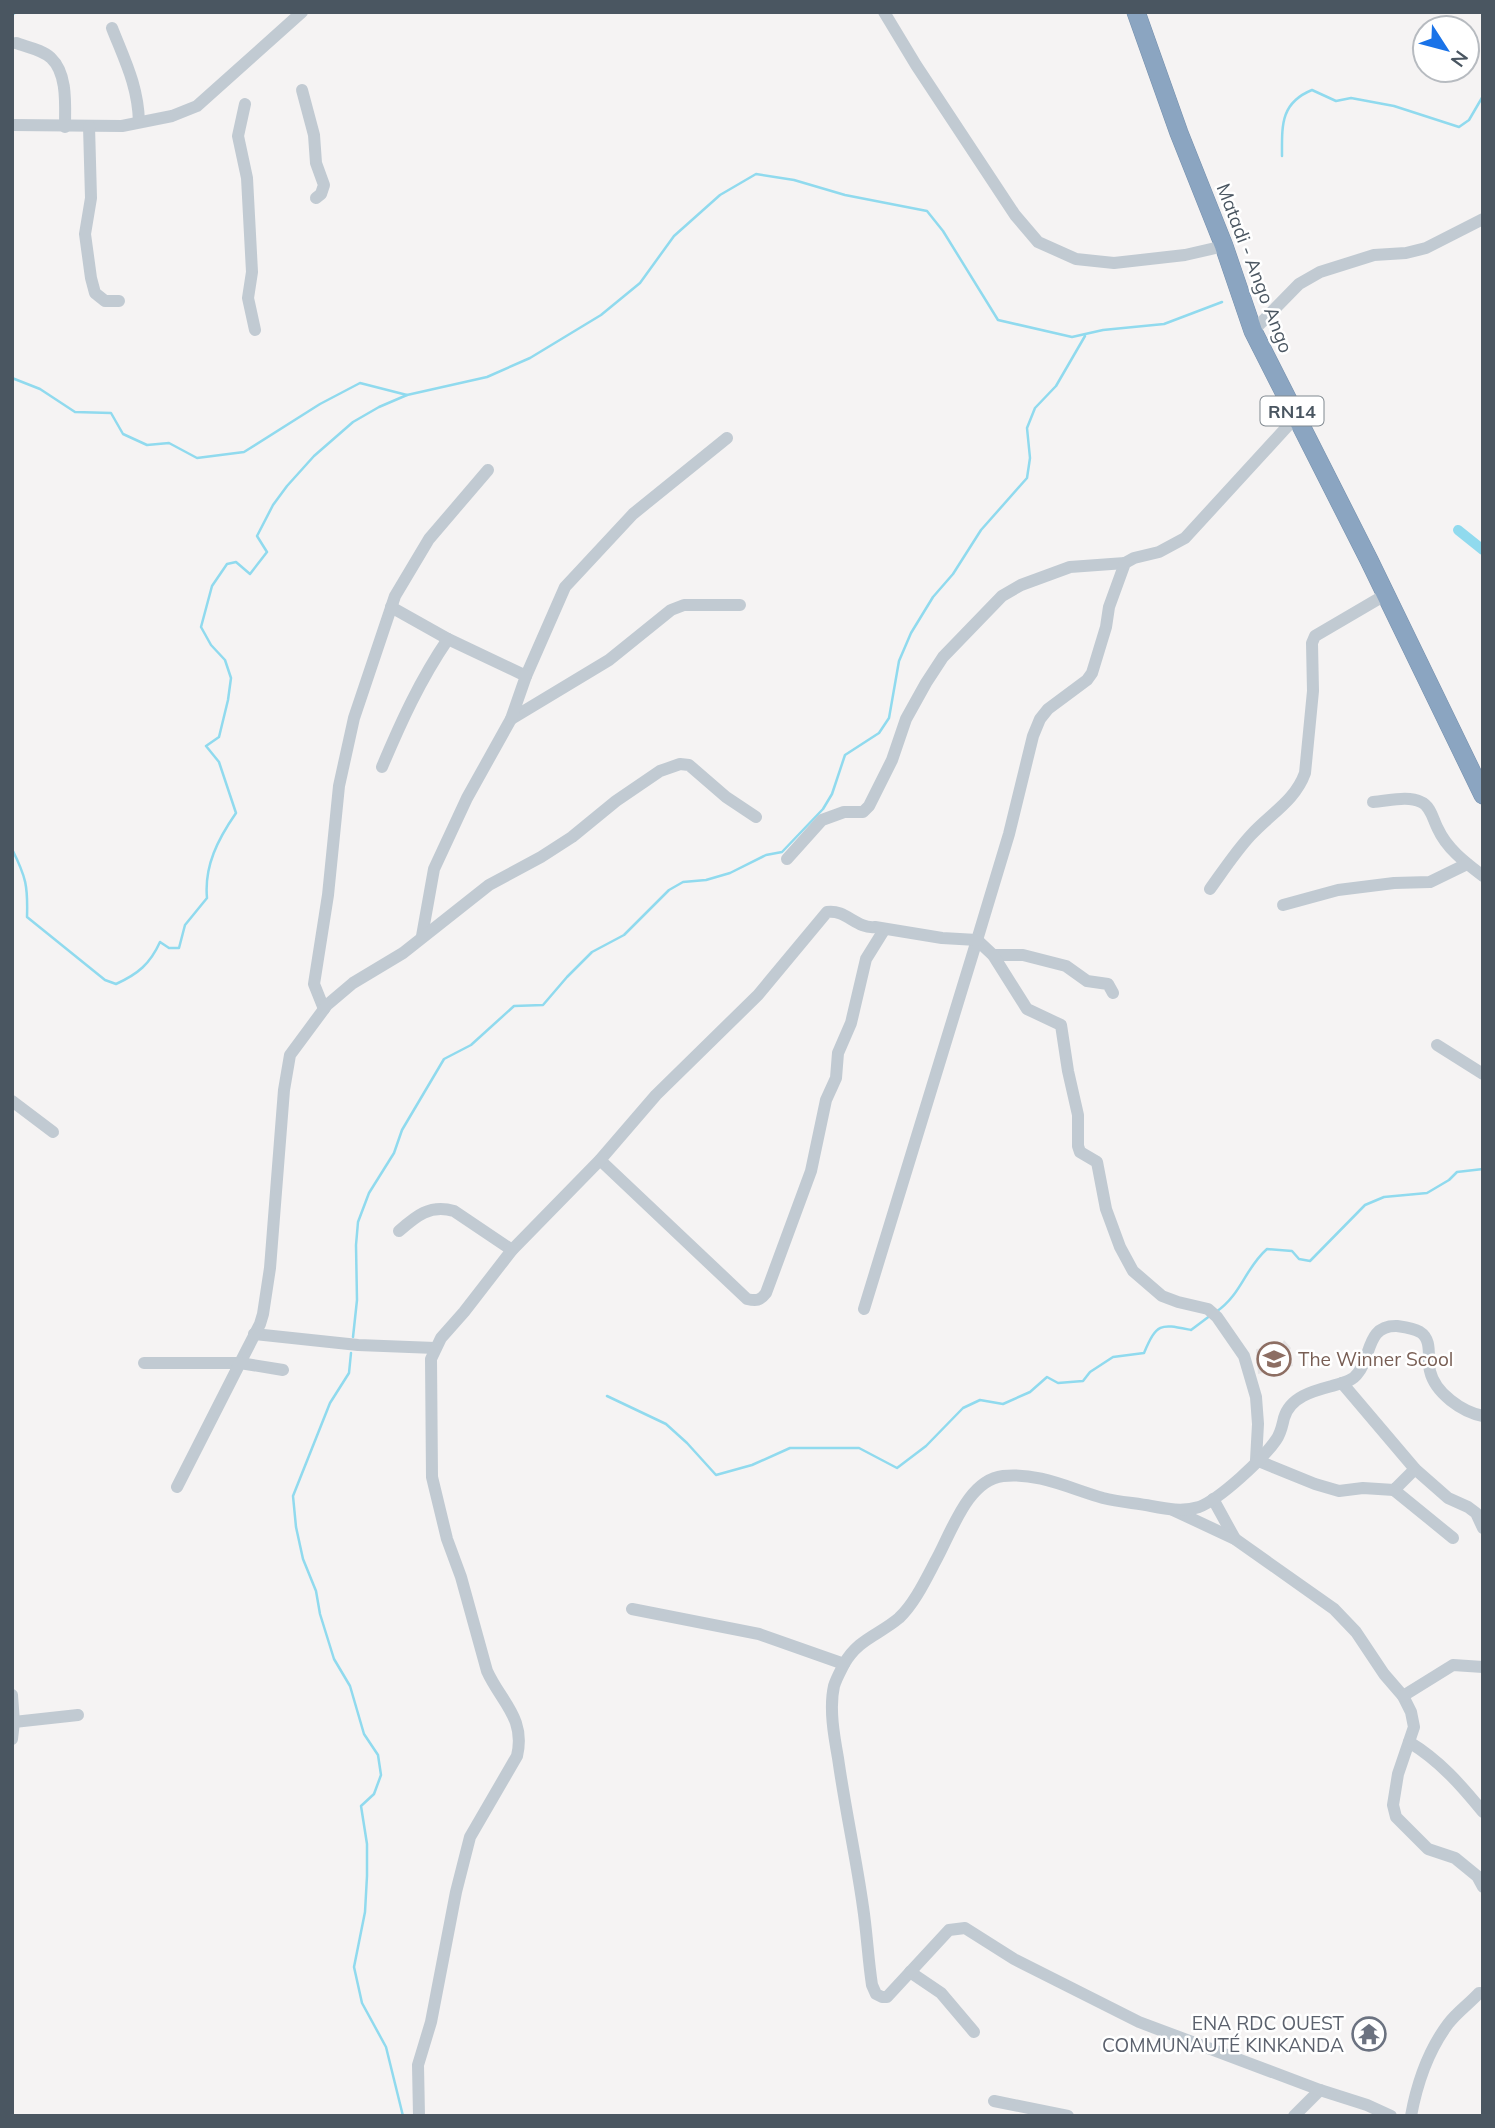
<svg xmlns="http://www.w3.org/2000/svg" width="1495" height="2128" font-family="Mulish,sans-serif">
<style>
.education{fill:#e6e4e5}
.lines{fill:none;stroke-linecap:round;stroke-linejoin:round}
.stream{stroke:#90daee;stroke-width:2.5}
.canal{stroke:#90daee;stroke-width:10}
.highway-casing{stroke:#7690ad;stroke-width:19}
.minor{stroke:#c1cad2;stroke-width:12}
.highway{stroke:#8ba5c1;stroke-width:18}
.labels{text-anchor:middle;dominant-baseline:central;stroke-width:5;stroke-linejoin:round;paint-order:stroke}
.shield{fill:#fff;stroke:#808990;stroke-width:2}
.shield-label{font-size:18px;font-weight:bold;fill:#4a5661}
.street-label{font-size:19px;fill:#4a5661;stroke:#fff}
.education-label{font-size:19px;fill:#785e54;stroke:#fff;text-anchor:start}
.worship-label{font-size:19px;fill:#5b616d;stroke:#fff;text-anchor:end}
</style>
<rect width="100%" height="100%" fill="#f5f3f3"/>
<polygon class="education" points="1284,1340 1291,1348 1289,1352 1293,1366 1258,1374 1256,1349 1281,1346"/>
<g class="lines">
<g class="stream">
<polyline points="12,15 16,12"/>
<path d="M1282,156C1282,126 1280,103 1312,90L1336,101L1351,98L1394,106L1459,127L1469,120L1483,96"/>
<polyline points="12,378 40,389 75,412 111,413 123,434 147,445 169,443 197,458 244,452 320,404 360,383 407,395"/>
<path d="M12,849C26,877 28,886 27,917L105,980L116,984C138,974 150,964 160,942L169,948H179L185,925L207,898C204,866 218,839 236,813L219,762L206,746L219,737L228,700L231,678L225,660L211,645L201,627L212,586L227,564L236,562L250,574L267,552L257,536L273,505L287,486L314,456L353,422L379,407L407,395L487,377L530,358L601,315L640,283L674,236L720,195L756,174L794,180L845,195L927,211L943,231L998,320L1072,337L1103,330L1164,324L1222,302"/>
<path d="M1216,1312C1242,1294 1245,1268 1267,1249L1292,1251L1299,1259L1310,1261L1365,1205L1384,1197L1427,1193L1449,1180L1457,1172L1483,1169"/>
<polyline points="353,1337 357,1300 356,1245 358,1222 369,1193 394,1153 402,1130 444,1059 471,1045 514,1006 543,1005 567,977 592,952 624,935 669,890 683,882 706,880 730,873 766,855 782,852 823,809 832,794 845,755 879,733 889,718 899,661 911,633 933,597 953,574 981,530 1027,478 1030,458 1027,428 1035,408 1056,386 1085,336"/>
<polyline points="351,1353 349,1373 330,1403 293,1496 296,1527 303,1559 316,1591 320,1614 334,1659 350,1686 364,1734 378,1755 381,1775 374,1794 361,1806 367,1844 367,1876 365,1912 354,1967 362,2003 386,2047 403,2116"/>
<path d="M607,1396L666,1424L687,1443L716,1475L752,1465L790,1448H859L897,1468L926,1446L963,1408L980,1400L1003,1404L1030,1392L1047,1377L1058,1383L1083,1381L1090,1372L1113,1357L1144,1353C1157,1322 1161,1324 1191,1330L1211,1315"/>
</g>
<polyline class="canal" points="1458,530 1483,550"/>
<defs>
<polyline id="highway" points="1136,12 1179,133 1224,246 1253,331 1369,560 1483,795"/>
</defs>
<use href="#highway" class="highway-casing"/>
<g class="minor">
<polyline points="884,12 916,65 1015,215 1038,242 1076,259 1114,263 1185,255 1224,246"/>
<path d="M112,28C125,61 138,86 139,122"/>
<path d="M16,43C27,47 43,50 51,58C68,74 65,106 65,127"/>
<polyline points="302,90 314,135 316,163 324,185 321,194 316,198"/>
<polyline points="245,104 238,136 247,178 252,272 248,298 255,330"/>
<polyline points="12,125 122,126 172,116 197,106 302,12"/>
<polyline points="89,126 91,198 85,234 91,278 95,293 105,301 119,301"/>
<polyline points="1253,331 1299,284 1320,272 1374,255 1406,253 1426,248 1483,219"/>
<polyline points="391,607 448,639"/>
<polyline points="526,676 565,587 633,514 727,438"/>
<polyline points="511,719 609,660 671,610 684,605 740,605"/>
<path d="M382,767C401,722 420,680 448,639L526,676L511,719L467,798L434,869L422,936"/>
<path d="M1373,802C1388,801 1408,795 1421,802C1431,806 1433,820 1438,829C1447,849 1466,863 1483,876"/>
<polyline points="787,859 822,820 844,812 863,812 869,806 892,760 906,719 926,683 943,657 1002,596 1021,585 1070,567 1125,563"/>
<path d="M1210,889C1223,871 1236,851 1251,835C1270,814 1295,801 1305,773L1313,691L1312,643L1315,636L1385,595"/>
<polyline points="1283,905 1338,890 1394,883 1430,882 1467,864"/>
<polyline points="993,955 1023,955 1066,966 1087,981 1108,984 1113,993"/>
<polyline points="324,1009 314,984 328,895 339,786 354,718 395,596 429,539 488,470"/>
<polyline points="1437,1045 1483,1074"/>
<polyline points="12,1101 53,1132"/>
<path d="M600,1160L747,1299C756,1301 760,1301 766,1293L811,1171L826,1100L836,1078L838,1053L851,1023L866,959L884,930"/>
<path d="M399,1231C416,1216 430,1204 454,1211L512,1250"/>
<polyline points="864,1309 977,940 993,955 1027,1009 1061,1025 1068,1071 1078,1115 1078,1146 1080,1152 1097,1162 1106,1209 1120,1247 1133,1271 1162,1296 1178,1302 1208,1309 1217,1317 1244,1356 1256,1397 1258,1424 1256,1460 1315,1484 1339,1491 1363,1488 1394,1490 1415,1469"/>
<polyline points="254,1334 358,1345 435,1348"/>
<polyline points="144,1363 240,1363 260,1324 263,1314 270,1268 284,1090 290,1055 327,1005 353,983 403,953 489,885 541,857 572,837 616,801 660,771 680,764 689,765 726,797 756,817"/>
<polyline points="1342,1383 1415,1469 1448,1498 1468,1507 1476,1513 1483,1528"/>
<polyline points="177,1487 240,1363 283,1370"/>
<polyline points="1394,1490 1453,1538"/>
<polyline points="1213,1499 1235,1539"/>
<polyline points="1173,1510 1235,1539 1334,1609 1356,1632 1384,1674 1403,1696 1411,1712 1414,1727 1398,1774 1393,1805 1396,1817 1428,1849 1455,1858 1477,1876 1483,1887"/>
<polyline points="632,1609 759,1634 844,1664"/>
<polyline points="12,1695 14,1722 12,1739"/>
<polyline points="1403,1696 1453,1665 1483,1667"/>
<polyline points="14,1722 78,1715"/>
<path d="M1409,1742C1439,1760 1461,1785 1483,1812"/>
<polyline points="910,1972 941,1993 974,2032"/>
<polyline points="994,2101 1068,2116"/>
<path d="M419,2116L418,2065L431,2022L456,1892L470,1837L517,1756C526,1718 501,1702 487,1671L461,1577L447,1539L432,1477L431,1359L441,1338L464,1312L512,1250L600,1160L656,1095L758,995L827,912C846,909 856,929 875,927L942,938L977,940L1009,834L1033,736L1040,719L1048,709L1087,680L1092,673L1106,627L1109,607L1125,563L1134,558L1159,552L1185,538L1295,418"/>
<polyline points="1294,2116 1320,2090"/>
<path d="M1391,2116L1367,2105L1320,2090L1139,2022L1014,1959L965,1928L949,1930L887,1997H882L876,1994L872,1985C868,1959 867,1933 863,1907C856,1857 845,1808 838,1758C834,1736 829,1708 834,1686C836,1679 841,1670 844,1664C858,1639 879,1635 899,1618C914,1604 925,1581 935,1562C951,1534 967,1480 1003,1476C1038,1472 1071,1489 1103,1498C1119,1502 1135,1503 1151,1506C1167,1509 1183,1512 1199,1507C1220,1499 1263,1459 1276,1440C1281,1433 1282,1426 1284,1418C1290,1397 1313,1391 1332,1386C1341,1383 1352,1382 1358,1373C1372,1356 1366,1325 1397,1326C1404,1327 1413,1328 1420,1332C1433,1340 1427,1358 1430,1371C1435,1393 1462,1412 1483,1416"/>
<path d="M1411,2116C1417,2083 1428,2051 1448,2024C1457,2012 1469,2004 1479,1993H1483"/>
</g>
<use href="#highway" class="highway"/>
</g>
<defs>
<symbol id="school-ring" viewBox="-11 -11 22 22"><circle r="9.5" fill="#fff" stroke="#8d6e63" stroke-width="1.5"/><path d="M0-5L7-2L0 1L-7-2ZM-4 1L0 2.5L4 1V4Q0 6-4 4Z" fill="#8d6e63"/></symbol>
<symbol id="temple-ring" viewBox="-11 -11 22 22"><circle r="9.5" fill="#fff" stroke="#6b7280" stroke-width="1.5"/><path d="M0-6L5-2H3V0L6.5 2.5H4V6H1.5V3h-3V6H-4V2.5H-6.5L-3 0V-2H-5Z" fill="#6b7280"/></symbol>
</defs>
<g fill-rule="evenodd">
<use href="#school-ring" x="1255" y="1340" width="38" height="38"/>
<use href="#temple-ring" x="1350" y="2015" width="38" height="38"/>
</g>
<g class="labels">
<rect class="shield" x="1260.5" y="396.5" width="63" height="29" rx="5"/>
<g class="shield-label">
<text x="1292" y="411">RN14</text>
</g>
<g class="street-label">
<text transform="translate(1255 268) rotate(69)">Matadi - Ango Ango</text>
</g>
<g class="education-label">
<text x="1298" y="1359">The Winner Scool</text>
</g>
<g class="worship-label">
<text x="1344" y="2023">ENA RDC OUEST<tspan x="1344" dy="22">COMMUNAUTÉ KINKANDA</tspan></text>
</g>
</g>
<rect width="1495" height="2128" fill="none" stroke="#4a5661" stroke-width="28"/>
<g transform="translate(1446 49) rotate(126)"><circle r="33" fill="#ffffff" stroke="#b7bbc0" stroke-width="2"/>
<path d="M0-5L12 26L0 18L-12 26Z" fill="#1a73e8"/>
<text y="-10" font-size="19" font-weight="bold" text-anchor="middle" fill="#4a5661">N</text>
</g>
</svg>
